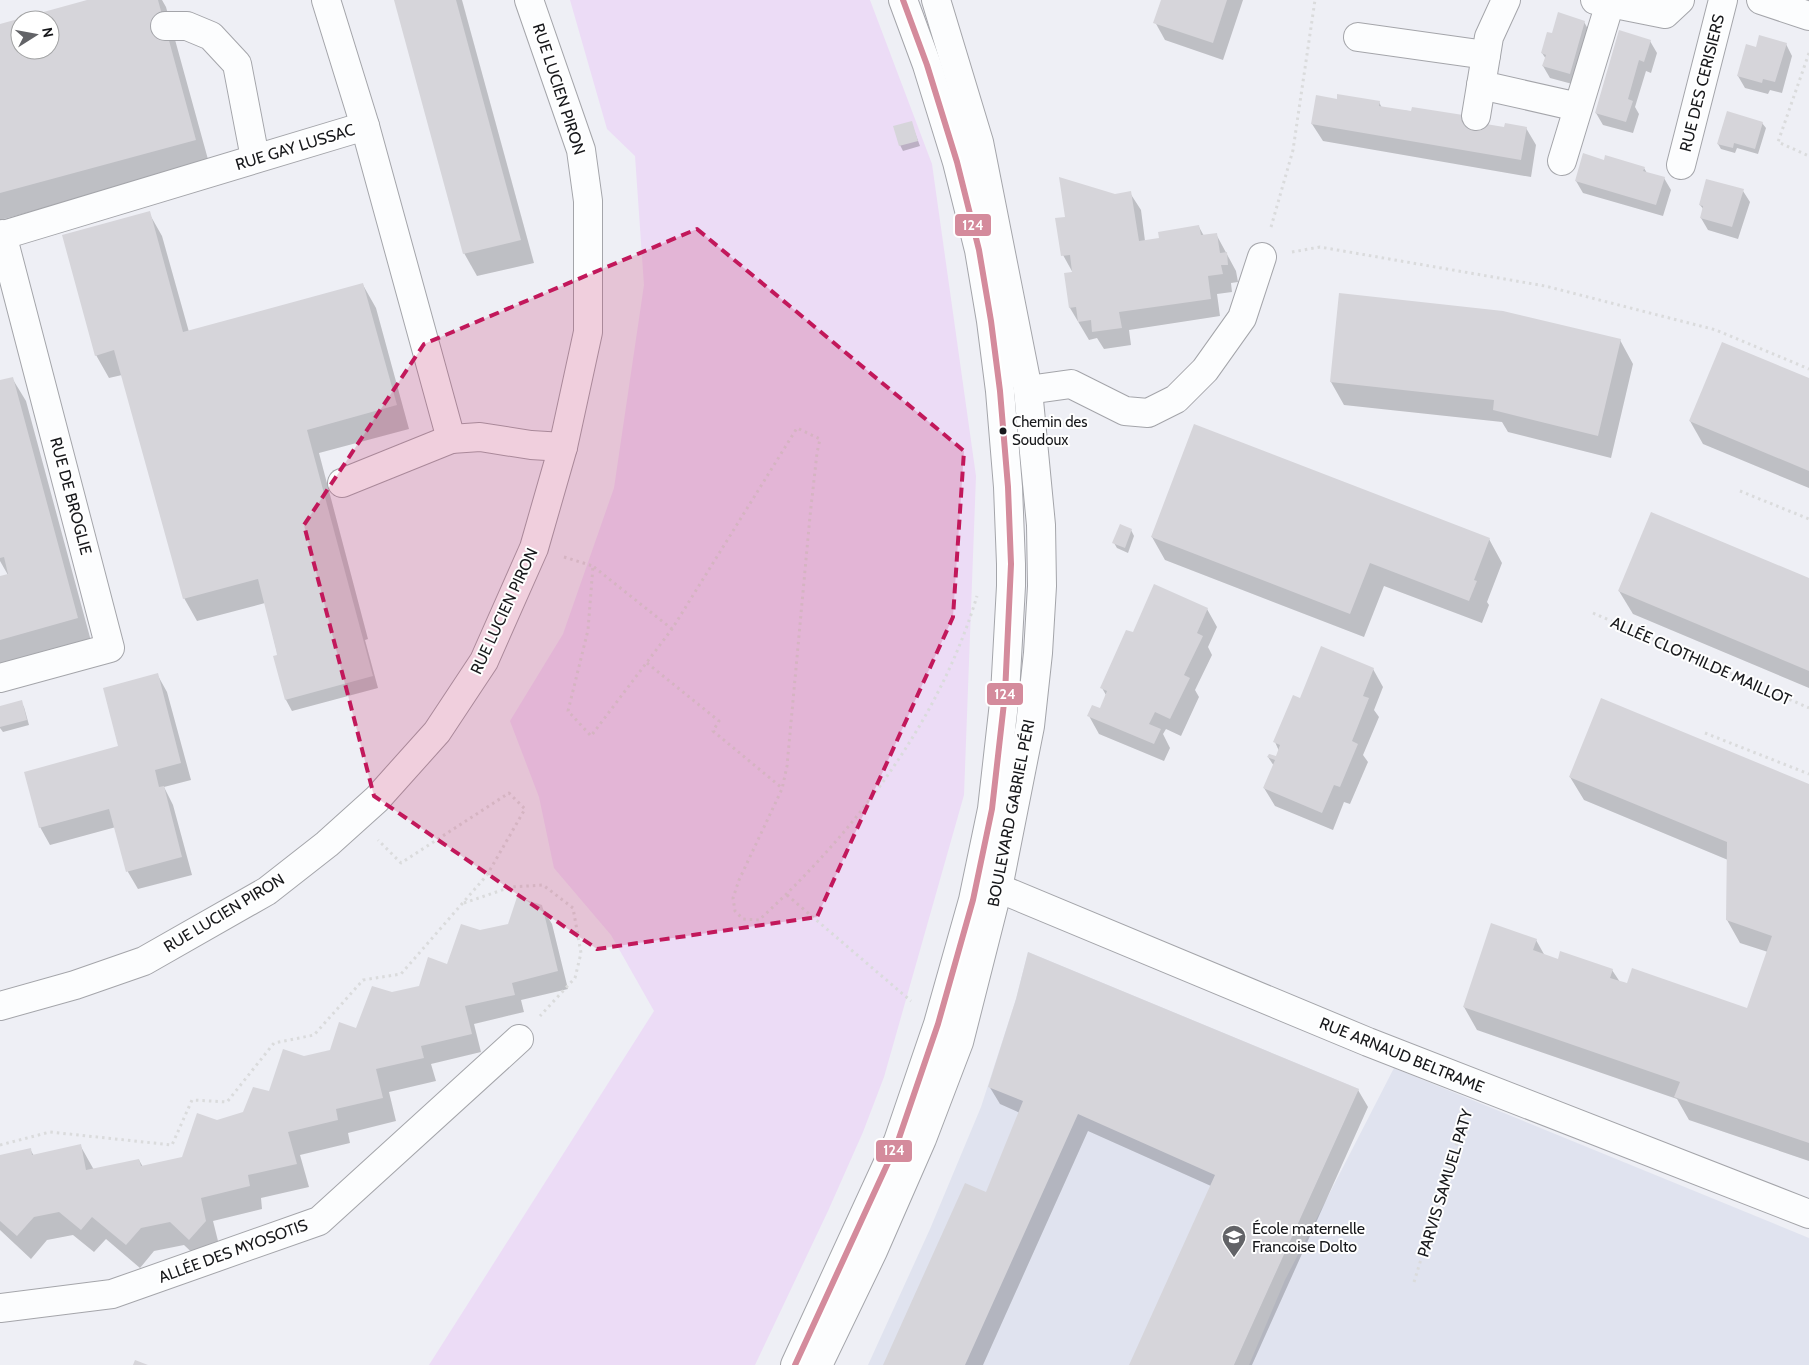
<svg xmlns="http://www.w3.org/2000/svg" width="1809" height="1365" font-family="Cabin,sans-serif">
<style>
.built{fill:#e0e3ef}
.green{fill:#ecdcf6}
.shadow{fill:#0003;fill-rule:evenodd}
.building{fill:#d6d5da;fill-rule:evenodd}
.lines{fill:none;stroke-linecap:round;stroke-linejoin:round}
.minor-casing{stroke:#a4a5aa;stroke-width:30}
.major-casing{stroke:#a4a5aa;stroke-width:30}
.path{stroke:#dadbdc;stroke-width:3;stroke-dasharray:2.5 4;stroke-linecap:butt}
.minor{stroke:#fcfdfe;stroke-width:28}
.major{stroke:#fcfdfe;stroke-width:28}
.bus-1-casing{stroke:#fff;stroke-width:10}
.bus-1{stroke:#d48b9c;stroke-width:6}
.marked{fill:#c2185b;fill-opacity:0.2;stroke:#c2185b;stroke-width:4;stroke-dasharray:10 6;stroke-linejoin:round}
.bus-dot{fill:#17181b;stroke:#fff;stroke-width:2}
.labels{text-anchor:middle;dominant-baseline:central;stroke-width:4;stroke-linejoin:round;paint-order:stroke}
.bus-label{font-size:15px;fill:#17181b;stroke:#fff;text-anchor:start}
.street-label{font-size:16px;fill:#17181b;stroke:#fff}
.poi-label{font-size:16px;fill:#17181b;stroke:#fff;text-anchor:start}
.line-badge{stroke:#fff;stroke-width:2}
.badge-label{font-size:14px;text-anchor:middle;font-weight:bold;fill:#fff}
</style>
<rect width="100%" height="100%" fill="#eeeff5"/>
<g class="built">
<polygon points="1028,952 1359,1089 1234,1365 868,1365 930,1229 981,1107 1016,999"/>
<polygon points="1394,1068 1809,1238 1809,1365 1249,1365 1285,1280"/>
</g>
<polygon class="green" points="570,0 870,0 932,164 976,476 964,795 884,1077 863,1132 828,1211 755,1365 429,1365 654,1011 611,935 554,868 539,797 510,721 563,634 614,488 644,285 635,156 607,129"/>
<g class="shadow">
<path d="M92,0H162L166,7L209,163L0,220V25ZM20,20H50V50H20Z"/>
<polygon points="395,0 462,0 534,263 477,276 464,253"/>
<polygon points="1162,0 1243,0 1223,60 1165,40 1155,22"/>
<polygon points="1584,22 1591,34 1576,85 1550,78 1543,66 1546,59 1542,53 1552,35"/>
<polygon points="1650,41 1657,53 1651,73 1646,71 1635,107 1639,114 1633,133 1603,125 1596,113"/>
<polygon points="1786,44 1792,56 1782,93 1770,90 1768,94 1745,88 1738,76 1757,48"/>
<polygon points="1338,100 1379,102 1382,108 1462,117 1465,122 1505,129 1526,128 1536,145 1531,177 1323,141 1312,124"/>
<polygon points="911,122 920,146 903,151 900,145"/>
<polygon points="1762,123 1766,128 1758,154 1737,148 1735,153 1721,149 1718,144"/>
<polygon points="1605,161 1644,168 1647,173 1664,178 1671,190 1663,216 1583,193 1576,181"/>
<polygon points="1743,191 1750,202 1738,239 1708,230 1701,218 1704,210 1700,205"/>
<polygon points="1130,193 1141,210 1145,241 1160,239 1199,227 1204,236 1216,234 1236,271 1238,282 1231,283 1232,292 1217,294 1220,316 1129,330 1131,345 1104,349 1097,338 1089,340 1070,308 1065,274 1073,273 1063,255 1067,218 1115,195"/>
<polygon points="149,213 162,236 189,332 363,285 376,308 409,429 319,453 368,639 365,640 378,688 292,711 286,700 278,656 265,603 197,621 184,598 122,375 109,378 96,355"/>
<polygon points="1620,340 1633,364 1611,458 1508,432 1502,422 1344,405 1331,382"/>
<polygon points="12,378 26,401 91,641 0,667 0,577 8,575 0,561 0,382"/>
<polygon points="1809,380 1809,488 1703,444 1690,421"/>
<polygon points="1131,530 1134,536 1128,553 1117,548 1114,543"/>
<polygon points="1152,537 1489,539 1502,563 1487,602 1489,605 1482,623 1384,586 1364,637 1165,560"/>
<polygon points="1809,579 1809,688 1633,614 1619,591"/>
<polygon points="1207,609 1217,627 1208,647 1212,655 1195,690 1199,697 1181,736 1166,729 1163,734 1170,748 1164,761 1099,734 1089,716 1101,709 1106,695 1102,688 1134,634"/>
<polygon points="1373,669 1383,687 1374,710 1379,717 1363,755 1368,762 1350,804 1344,802 1333,830 1275,806 1264,788 1274,766 1268,757 1277,758 1279,751 1275,742 1301,699"/>
<polygon points="157,674 167,692 191,780 164,787 173,805 192,875 138,889 128,872 116,827 50,845 40,827 119,747"/>
<polygon points="21,702 24,707 29,725 3,732 0,728 0,707"/>
<polygon points="1570,777 1809,786 1809,1161 1689,1120 1677,1099 1477,1030 1464,1007 1536,940 1545,956 1559,960 1612,970 1620,982 1748,1009 1768,952 1740,943 1727,920 1728,860 1584,800"/>
<polygon points="541,906 552,924 568,989 521,1000 524,1012 474,1024 481,1052 431,1064 436,1081 389,1092 396,1121 348,1133 350,1143 300,1155 309,1187 261,1198 262,1209 213,1221 219,1245 203,1263 184,1245 154,1251 140,1268 106,1239 94,1252 73,1235 47,1240 31,1259 0,1230 0,1156 30,1149 34,1156 80,1145 94,1170 139,1160 143,1167 183,1158 217,1121 244,1113 270,1092 304,1057 331,1051 357,1030 392,994 420,987 448,965 480,932 509,925"/>
<polygon points="989,1086 1358,1090 1368,1107 1252,1365 1130,1365 1211,1186 1088,1131 983,1365 885,1365 987,1194 1020,1113 1000,1104"/>
</g>
<g class="building">
<path d="M87,0H158L196,140L0,193V24ZM20,20H50V50H20Z"/>
<polygon points="394,0 456,0 521,240 463,254"/>
<polygon points="1161,0 1227,0 1213,43 1153,23"/>
<polygon points="1558,12 1585,21 1570,74 1542,66 1546,55 1541,53 1547,32 1552,33"/>
<polygon points="1619,30 1651,40 1644,62 1639,60 1628,99 1633,101 1626,122 1595,113"/>
<polygon points="1759,35 1787,43 1775,82 1763,79 1762,83 1737,76 1746,44 1756,47"/>
<polygon points="1337,94 1380,101 1379,106 1411,111 1412,107 1463,115 1462,120 1504,127 1505,123 1527,127 1521,160 1311,124 1316,95 1337,99"/>
<polygon points="1727,111 1763,122 1755,149 1734,143 1733,148 1717,144"/>
<polygon points="912,121 918,141 899,146 893,126"/>
<polygon points="1583,153 1604,160 1605,155 1645,167 1643,171 1665,177 1656,205 1575,181"/>
<polygon points="1059,177 1115,194 1131,191 1139,241 1159,238 1158,232 1199,225 1201,235 1217,233 1220,253 1227,252 1228,265 1221,265 1223,274 1208,276 1211,299 1119,312 1122,328 1092,332 1091,320 1078,322 1076,307 1069,308 1064,273 1072,272 1070,255 1061,256 1055,218 1065,217"/>
<polygon points="1706,179 1744,189 1732,227 1700,218 1703,206 1699,205"/>
<polygon points="150,211 183,332 363,283 397,405 307,430 373,676 285,700 273,656 277,655 276,650 258,579 183,599 114,350 95,356 62,235"/>
<polygon points="1339,293 1503,311 1621,339 1598,436 1493,410 1494,400 1330,382"/>
<polygon points="1722,342 1809,378 1809,471 1689,421"/>
<polygon points="13,377 78,618 0,640 0,576 8,574 4,557 0,558 0,380"/>
<polygon points="1194,424 1490,538 1474,580 1477,581 1469,601 1370,563 1350,614 1151,537"/>
<polygon points="1651,512 1809,578 1809,671 1618,591"/>
<polygon points="1120,524 1132,529 1125,548 1112,543"/>
<polygon points="1154,584 1208,608 1197,633 1203,636 1184,675 1190,678 1170,719 1155,712 1149,724 1161,729 1154,744 1087,716 1092,705 1100,708 1107,691 1100,688 1126,630 1133,632"/>
<polygon points="1321,646 1374,668 1363,696 1369,698 1352,741 1358,744 1340,787 1334,785 1322,813 1263,788 1275,760 1267,757 1269,754 1276,756 1280,745 1273,742 1293,695 1300,698"/>
<polygon points="158,673 181,763 155,770 159,787 164,786 182,857 126,872 109,809 39,828 24,772 118,746 103,688"/>
<polygon points="1601,698 1809,784 1809,1143 1674,1097 1680,1082 1463,1007 1491,923 1537,939 1533,950 1558,959 1560,951 1613,969 1610,978 1627,983 1632,968 1747,1008 1772,936 1726,920 1727,842 1569,777"/>
<polygon points="22,700 27,720 0,727 0,706"/>
<polygon points="517,897 542,905 558,971 512,983 515,995 465,1006 472,1034 421,1046 424,1058 376,1069 383,1098 336,1109 338,1120 288,1132 297,1164 248,1175 250,1186 201,1198 206,1221 189,1240 170,1222 141,1228 126,1245 92,1217 81,1230 59,1212 34,1217 17,1236 0,1221 0,1155 31,1148 32,1155 81,1144 86,1170 139,1159 141,1166 182,1157 197,1113 217,1120 243,1112 253,1087 269,1091 283,1049 304,1056 330,1050 339,1022 356,1028 372,986 392,992 419,986 428,957 447,964 461,924 480,930 508,924"/>
<polygon points="1028,952 1359,1089 1234,1365 1129,1365 1215,1175 1078,1114 965,1365 883,1365 965,1183 986,1192 1023,1101 988,1087 1016,999"/>
<polygon points="135,1360 148,1365 133,1365"/>
</g>
<g class="lines">
<defs>
<g id="minor">
<polyline points="326,0 365,126"/>
<polyline points="1595,0 1665,14 1680,0"/>
<polyline points="1761,0 1809,16"/>
<polyline points="165,26 187,26 211,36 237,64 255,158"/>
<polyline points="1358,37 1486,55"/>
<polyline points="1481,85 1578,107"/>
<polyline points="1476,116 1489,37 1506,0"/>
<polyline points="1562,161 1610,3"/>
<polyline points="1681,165 1723,0"/>
<polyline points="0,236 365,126 451,439 480,437 531,445 563,447"/>
<polyline points="1028,390 1071,384 1125,411 1148,413 1176,399 1205,370 1242,318 1262,257"/>
<polyline points="342,483 451,439"/>
<polyline points="0,678 110,648 2,234"/>
<polyline points="998,888 1368,1042 1809,1214"/>
<polyline points="0,1006 75,985 144,961 267,891 327,844 377,799 437,732 484,661 534,548 563,447 588,332 588,201 581,150 529,0"/>
<polyline points="0,1308 112,1294 319,1221 519,1039"/>
</g>
<g id="major">
<polyline points="795,1365 898,1141 938,1024 973,900 992,809 1005,694 1011,586 1011,564 1008,487 1000,391 991,321 979,250 957,162 927,65 903,0"/>
<polyline points="818,1365 873,1251 922,1139 959,1042 998,888 1030,726 1038,653 1042,586 1041,525 1028,390 979,142 936,0"/>
</g>
</defs>
<use href="#minor" class="minor-casing"/>
<use href="#major" class="major-casing"/>
<g class="path">
<polyline points="1809,53 1778,142 1809,156"/>
<polyline points="1271,227 1293,150 1315,0"/>
<polyline points="1292,252 1320,247 1545,286 1716,330 1809,369"/>
<polyline points="1740,491 1809,519"/>
<path d="M564,557L593,566L588,630L568,711L591,736L672,629L797,428L820,439L817,453L810,516L787,766L782,789L739,880L733,898L735,911L743,919L759,920C855,832 939,722 977,596"/>
<polyline points="594,567 672,629"/>
<polyline points="1593,613 1809,708"/>
<polyline points="647,663 719,721 713,731 782,788"/>
<polyline points="1705,733 1809,774"/>
<polyline points="787,895 911,1001"/>
<polyline points="464,903 511,887 543,885 573,908 581,953 575,978 540,1016"/>
<polyline points="0,1145 50,1132 172,1145 192,1100 227,1102 274,1043 314,1035 363,980 401,974 487,875 525,809 509,793 401,863 378,840"/>
<polyline points="1414,1282 1466,1113"/>
</g>
<use href="#minor" class="minor"/>
<use href="#major" class="major"/>
<defs>
<polyline id="bus-1" points="795,1365 898,1141 938,1024 973,900 992,809 1005,694 1011,564 1008,487 1000,391 991,321 979,250 957,162 927,65 903,0"/>
</defs>
<use href="#bus-1" class="bus-1-casing"/>
<use href="#bus-1" class="bus-1"/>
</g>
<path class="marked" d="M697,229L964,451L953,617L817,917L597,949L374,796L304,525L424,344Z"/>
<defs>
<symbol id="school-pin" viewBox="-11 -11 22 30"><path d="M0 17L-7.5 6A9.5 9.5 0 1 1 7.5 6Z" fill="#626367" stroke="#fff"/><path d="M0-5L7-2L0 1L-7-2ZM-4 1L0 2.5L4 1V4Q0 6-4 4Z" fill="#fff"/></symbol>
</defs>
<g fill-rule="evenodd">
<use href="#school-pin" x="1220" y="1223" width="28" height="38"/>
</g>
<circle class="bus-dot" cx="1003" cy="431" r="4.5"/>
<g class="labels">
<g class="bus-label">
<text x="1012" y="422">Chemin des<tspan x="1012" dy="18">Soudoux</tspan></text>
</g>
<g class="street-label">
<text transform="translate(1702 83) rotate(-76)">RUE DES CERISIERS</text>
<text transform="translate(559 89) rotate(72)">RUE LUCIEN PIRON</text>
<text transform="translate(295 147) rotate(-17)">RUE GAY LUSSAC</text>
<text transform="translate(71 496) rotate(75)">RUE DE BROGLIE</text>
<text transform="translate(504 611) rotate(-65)">RUE LUCIEN PIRON</text>
<text transform="translate(1701 661) rotate(24)">ALLÉE CLOTHILDE MAILLOT</text>
<text transform="translate(1011 813) rotate(-79)">BOULEVARD GABRIEL PÉRI</text>
<text transform="translate(224 913) rotate(-31)">RUE LUCIEN PIRON</text>
<text transform="translate(1402 1055) rotate(22)">RUE ARNAUD BELTRAME</text>
<text transform="translate(1445 1183) rotate(-73)">PARVIS SAMUEL PATY</text>
<text transform="translate(233 1251) rotate(-20)">ALLÉE DES MYOSOTIS</text>
</g>
<g class="poi-label">
<text x="1252" y="1228">École maternelle<tspan x="1252" dy="18">Francoise Dolto</tspan></text>
</g>
</g>
<g class="line-badge">
<rect x="954" y="213" width="38" height="24" rx="5" fill="#d48b9c"/>
<rect x="986" y="682" width="38" height="24" rx="5" fill="#d48b9c"/>
<rect x="875" y="1139" width="38" height="24" rx="5" fill="#d48b9c"/>
</g>
<g class="badge-label">
<text x="973" y="230">124</text>
<text x="1005" y="699">124</text>
<text x="894" y="1155">124</text>
</g>
<g transform="translate(35 35) rotate(79)"><circle r="24" fill="#ffffff" stroke="#a2a3a4"/>
<path d="M0-4L9 19L0 12L-9 19Z" fill="#626367"/>
<text y="-8" font-size="14" font-weight="bold" text-anchor="middle" fill="#17181b">N</text>
</g>
</svg>
